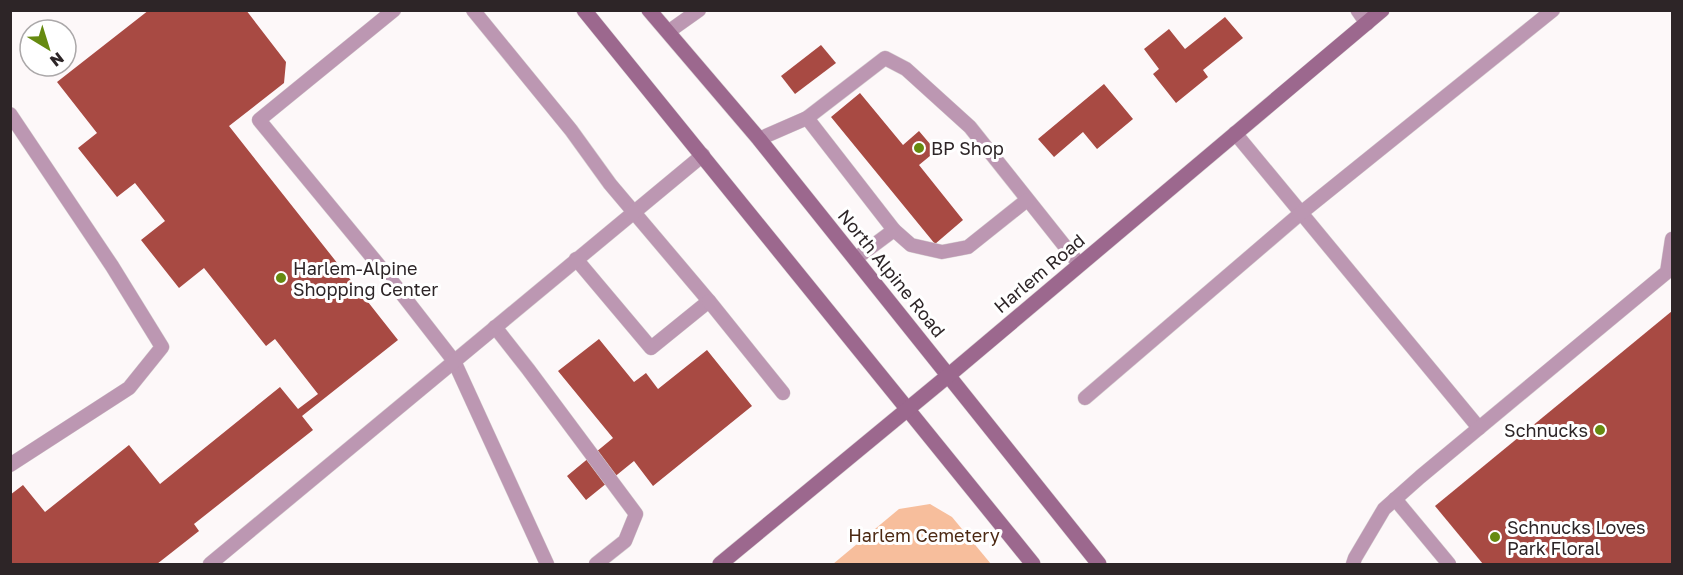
<svg xmlns="http://www.w3.org/2000/svg" width="1683" height="575" font-family="'Golos Text',sans-serif">
<style>
.green{fill:#f7be9c}
.building{fill:#a84a43}
.lines{fill:none;stroke-linecap:round;stroke-linejoin:round}
.service-casing{stroke:#d8d2d3;stroke-width:15}
.minor-casing{stroke:#d8d2d3;stroke-width:16}
.secondary-casing{stroke:#d8d2d3;stroke-width:16}
.service{stroke:#bc97b2;stroke-width:14}
.minor{stroke:#bc97b2;stroke-width:15}
.secondary{stroke:#9c688e;stroke-width:15}
.poi-dot{fill:#668a10;stroke:#fff;stroke-width:2}
.labels{text-anchor:middle;dominant-baseline:central;stroke-width:6;stroke-linejoin:round;paint-order:stroke}
.poi-label{font-size:18px;fill:#2d2527;stroke:#fff;text-anchor:start}
.street-label{font-size:18px;fill:#2d2527;stroke:#fff}
.park-label{font-size:18px;fill:#4c2913;stroke:#fff}
</style>
<rect width="100%" height="100%" fill="#fdf8f9"/>
<polygon class="green" points="930,504 952,517 991,564 833,564 899,509"/>
<g class="building">
<polygon points="149,10 246,10 286,62 284,83 229,126 398,340 302,416 313,430 194,524 199,531 157,564 10,564 10,495 23,485 45,512 129,445 160,484 280,387 298,409 318,394 275,339 266,346 204,268 179,288 141,240 165,221 135,183 117,197 78,148 97,133 57,82"/>
<polygon points="1225,17 1243,38 1203,70 1208,77 1176,103 1153,74 1159,69 1144,49 1169,29 1185,49"/>
<polygon points="821,45 836,63 795,94 781,76"/>
<polygon points="1104,84 1133,119 1097,149 1083,132 1054,157 1038,139"/>
<polygon points="860,93 903,145 919,131 936,151 919,165 963,220 935,244 831,117"/>
<polygon points="1672,311 1672,564 1483,564 1435,506"/>
<polygon points="599,339 634,382 646,373 658,389 707,350 752,406 653,486 634,461 586,500 567,476 613,438 558,371"/>
</g>
<g class="lines">
<defs>
<g id="service">
<polyline points="394,10 259,120 391,280 454,361 547,564"/>
<polyline points="473,10 571,130 610,184 709,301 651,348 576,259"/>
<polyline points="668,32 699,10"/>
<polyline points="10,114 112,266 162,347 129,388 10,465"/>
<polyline points="807,118 894,230"/>
<polyline points="1235,133 1479,428"/>
<polyline points="759,139 807,118 885,58 906,69 970,127 1079,264"/>
<polyline points="855,259 894,230 911,245 942,252 968,247 1027,200"/>
<polyline points="709,301 783,393"/>
<polyline points="495,327 528,369 636,514 625,541 596,564"/>
<polyline points="1085,398 1301,213 1553,10"/>
<polyline points="1395,499 1449,564"/>
<polyline points="210,564 703,155"/>
<polyline points="1353,564 1355,558 1384,509 1420,477 1667,272 1672,239"/>
</g>
<polyline id="minor" points="1358,10 1367,23"/>
<g id="secondary">
<polyline points="584,10 1033,564"/>
<polyline points="649,10 759,139 1099,564"/>
<polyline points="720,564 949,375 1382,10"/>
</g>
</defs>
<use href="#service" class="service-casing"/>
<use href="#minor" class="minor-casing"/>
<use href="#secondary" class="secondary-casing"/>
<use href="#service" class="service"/>
<use href="#minor" class="minor"/>
<use href="#secondary" class="secondary"/>
</g>
<g class="poi-dot">
<circle cx="919" cy="148" r="6"/>
<circle cx="281" cy="278" r="6"/>
<circle cx="1600" cy="430" r="6"/>
<circle cx="1495" cy="537" r="6"/>
</g>
<g class="labels">
<g class="poi-label">
<text x="931" y="148">BP Shop</text>
<text x="293" y="268">Harlem-Alpine<tspan x="293" dy="21">Shopping Center</tspan></text>
<text x="1588" y="430" text-anchor="end">Schnucks</text>
<text x="1507" y="527">Schnucks Loves<tspan x="1507" dy="21">Park Floral</tspan></text>
</g>
<g class="street-label">
<text transform="translate(892 273) rotate(51)">North Alpine Road</text>
<text transform="translate(1039 273) rotate(-40)">Harlem Road</text>
</g>
<g class="park-label">
<text x="924" y="535">Harlem Cemetery</text>
</g>
</g>
<rect width="1683" height="575" fill="none" stroke="#2d2527" stroke-width="24"/>
<g transform="translate(48 48) rotate(142)"><circle r="28" fill="#ffffff" stroke="#aba8a9" stroke-width="1.5"/>
<path d="M0-4.5L10 22L0 15L-10 22Z" fill="#668a10"/>
<text y="-9" font-size="16" font-weight="bold" text-anchor="middle" fill="#2d2527">N</text>
</g>
</svg>
